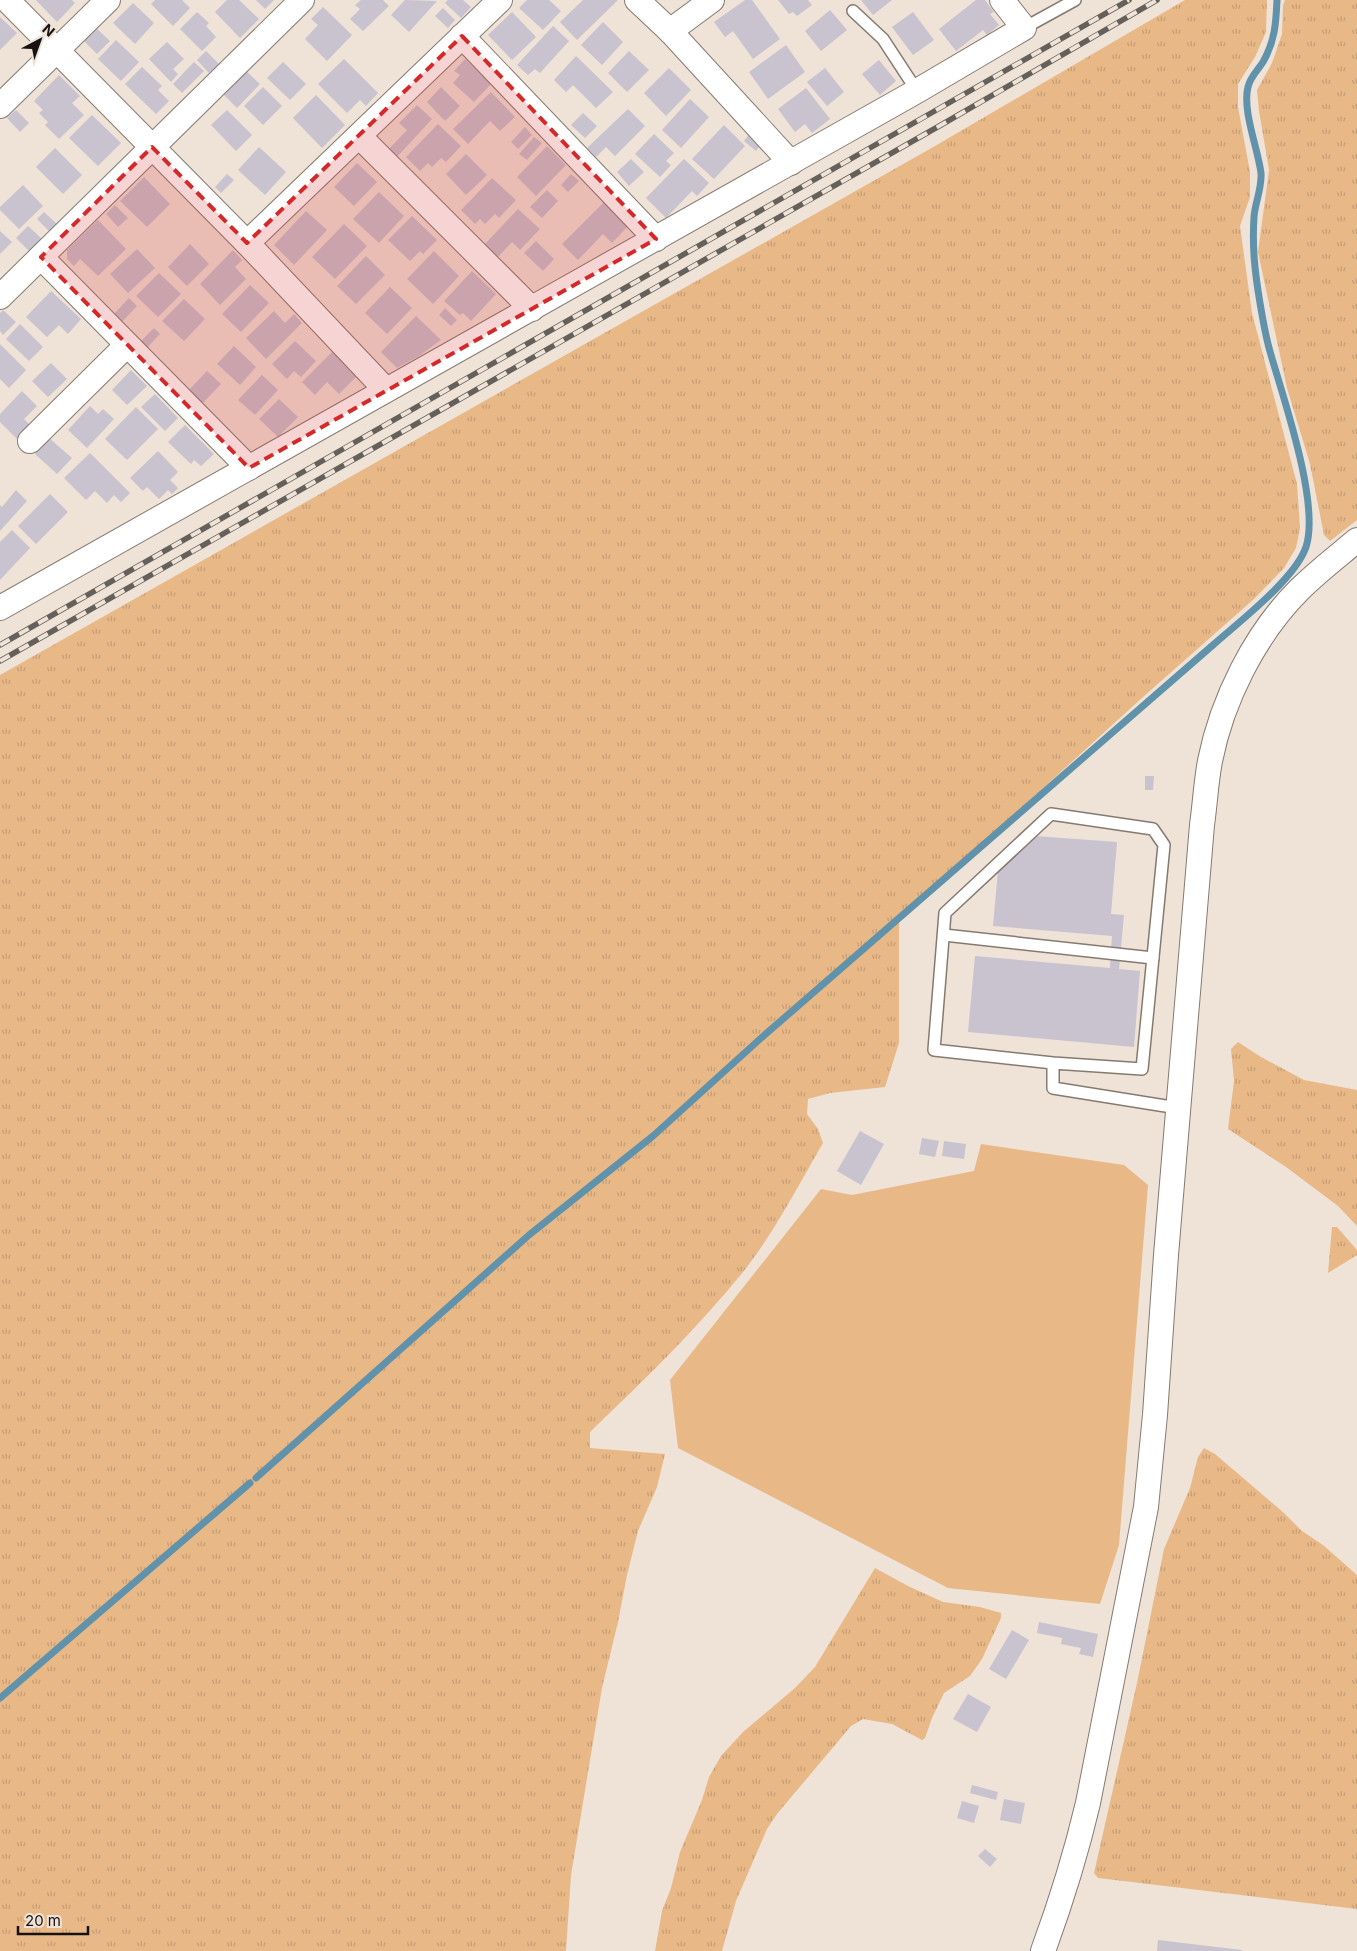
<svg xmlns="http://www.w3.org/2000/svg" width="1357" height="1951" font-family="Inter,sans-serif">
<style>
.grass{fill:url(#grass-tufts)}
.pitch{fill:#e8b887}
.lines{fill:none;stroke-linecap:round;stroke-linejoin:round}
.stream{stroke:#6093ab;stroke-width:7}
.building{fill:#c9c2cf}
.service-casing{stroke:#857a70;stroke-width:14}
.minor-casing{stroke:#857a70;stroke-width:26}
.service{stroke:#fff;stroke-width:11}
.minor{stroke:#fff;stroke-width:24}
.rail-casing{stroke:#66605a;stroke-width:5.5}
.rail{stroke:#efe3d8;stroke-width:4;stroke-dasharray:11;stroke-linecap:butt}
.marked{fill:#d62828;fill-opacity:0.2;stroke:#d62828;stroke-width:4;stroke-dasharray:10 6;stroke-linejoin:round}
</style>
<defs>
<pattern id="grass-tufts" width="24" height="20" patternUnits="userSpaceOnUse" patternTransform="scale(1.25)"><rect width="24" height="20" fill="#e8b887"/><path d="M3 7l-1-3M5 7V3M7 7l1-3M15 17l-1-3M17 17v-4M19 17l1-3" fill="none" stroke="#c69d74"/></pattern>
</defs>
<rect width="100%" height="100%" fill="#efe3d8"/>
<g class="grass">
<path d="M1185,0H1267L1266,32L1255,57L1238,84V107L1250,172V197L1240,226L1252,313L1297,484L1300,528L1296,548L1284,568L1254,599L1143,697L941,881L899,918V1043L885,1087L830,1093L808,1099L807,1114L818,1129L823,1143C798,1186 774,1233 743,1272C696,1330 643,1381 590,1432V1448L665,1454L657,1487L638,1531L627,1575L618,1622L602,1688L571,1875L566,1951H0V675L935,146Z"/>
<polygon points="1285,0 1357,0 1357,520 1330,541 1324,535 1310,464 1287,388 1258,252 1269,170 1259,111 1257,90 1272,63 1282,34 1283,5"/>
<polygon points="1238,1042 1261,1057 1304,1080 1357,1090 1357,1226 1338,1206 1286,1167 1228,1129 1234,1081 1231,1049"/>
<polygon points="1332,1227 1337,1227 1357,1250 1357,1255 1328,1273"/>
<polygon points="1204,1448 1215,1454 1284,1513 1302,1531 1323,1545 1357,1575 1357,1909 1098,1878 1094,1873 1137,1683 1164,1549 1190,1488 1198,1457"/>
<polygon points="875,1568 908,1586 943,1602 980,1607 1001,1613 1001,1618 982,1659 970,1676 944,1693 932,1718 925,1738 922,1740 892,1724 863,1719 851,1726 777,1814 767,1829 736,1901 722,1951 655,1951 662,1911 671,1888 680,1852 702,1800 709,1777 721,1756 743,1732 795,1688 815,1667"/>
</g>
<polygon class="pitch" points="981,1144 1124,1165 1148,1185 1119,1545 1100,1604 948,1588 678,1448 670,1380 821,1189 852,1195 974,1171"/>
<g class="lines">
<g class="stream">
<path d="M256,1478L529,1235L653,1136L760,1039L1213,645C1239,622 1295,579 1306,547C1320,504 1284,400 1271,355C1266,339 1263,321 1260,303C1255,273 1252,248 1254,217C1255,202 1262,189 1261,173C1258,149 1242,110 1248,87C1250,77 1258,70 1263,62C1275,41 1276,23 1277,0"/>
<polyline points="0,1698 250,1483"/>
</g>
</g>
<g class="building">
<polygon points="36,0 72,0 75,3 57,22"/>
<polygon points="155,0 182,0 190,8 173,26 151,4"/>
<polygon points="227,0 239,0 259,19 240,38 215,12"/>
<polygon points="256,0 274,0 265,9"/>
<polygon points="361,0 383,0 389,6 363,31 350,19 360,9 355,5"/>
<polygon points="405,0 437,1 409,32 391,15"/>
<polygon points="448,0 463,0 471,7 461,18 445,3"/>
<polygon points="527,0 549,0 561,11 543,30 519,8"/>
<polygon points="583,0 618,0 577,40 560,22"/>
<polygon points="745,0 752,0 780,39 753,59 733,31 725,37 714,22"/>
<polygon points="778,0 808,0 812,5 797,16 793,12 789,14"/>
<polygon points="861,0 892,0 873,15"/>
<polygon points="976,0 985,0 994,12 990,14 999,25 987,35 983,30 956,51 939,29"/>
<polygon points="133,3 154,23 135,44 113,23"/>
<polygon points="323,7 352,35 327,61 305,39 318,25 311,19"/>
<polygon points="443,8 455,20 448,28 435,16"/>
<polygon points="830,10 847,30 821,51 805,31"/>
<polygon points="197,12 209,23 206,26 216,37 202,51 180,29"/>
<polygon points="512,12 536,37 512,60 488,35"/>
<polygon points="913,12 934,40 913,55 892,27"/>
<polygon points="0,17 17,33 0,50"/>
<polygon points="603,22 623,42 602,65 581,45"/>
<polygon points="553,26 569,41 540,73 535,69 528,75 517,65"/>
<polygon points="96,28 110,41 97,54 84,41"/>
<polygon points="116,40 139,62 121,81 98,59"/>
<polygon points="167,42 184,59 173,69 178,74 171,82 149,59"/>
<polygon points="786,45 805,72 768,99 749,72"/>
<polygon points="206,51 219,64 209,73 197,60"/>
<polygon points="629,51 649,70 627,92 608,73"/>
<polygon points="576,56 613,92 596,108 573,85 566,92 554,80"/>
<polygon points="344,59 378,93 366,106 360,100 347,113 318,84"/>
<polygon points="465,59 491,84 474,102 453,83 460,75 454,71"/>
<polygon points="879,60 896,81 880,95 862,74"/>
<polygon points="194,62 204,71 182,93 173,84"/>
<polygon points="283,62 306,84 290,100 267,78"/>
<polygon points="142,67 162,86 158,90 169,101 156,114 125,84"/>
<polygon points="669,68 691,90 666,116 644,93"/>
<polygon points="825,68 844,92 827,106 807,82"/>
<polygon points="246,71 260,84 237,108 224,95"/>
<polygon points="59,75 80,96 72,103 84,115 59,139 45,125 48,122 39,113 43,110 34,101"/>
<polygon points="263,87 282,106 263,125 244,106"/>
<polygon points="441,87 460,106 445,121 427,102"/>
<polygon points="806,88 830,119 812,133 805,124 795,132 778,109"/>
<polygon points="491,92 515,117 500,131 490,121 468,144 453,129"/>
<polygon points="316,95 345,125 322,148 293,118"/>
<polygon points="690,99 709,117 681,148 662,130"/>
<polygon points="417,105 432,119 396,158 388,150 407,130 399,123"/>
<polygon points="628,109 645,126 615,156 606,147 596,157 587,148"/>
<polygon points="16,110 29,123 20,132 7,118"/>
<polygon points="227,110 252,135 236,151 211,125"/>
<polygon points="583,113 597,126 585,138 571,125"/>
<polygon points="92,115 121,143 98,166 69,138"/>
<polygon points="438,124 461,146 446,162 441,158 432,167 428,163 420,171 406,157"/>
<polygon points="724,125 745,146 714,179 692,159"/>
<polygon points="525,127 532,135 518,149 511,142"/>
<polygon points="750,133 762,143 756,151 744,141"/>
<polygon points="654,134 674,153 666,161 671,165 660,177 635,154"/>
<polygon points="534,137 542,143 527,160 519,154"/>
<polygon points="547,146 566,165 536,196 517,177"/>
<polygon points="259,147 286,172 265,195 238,170"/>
<polygon points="55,148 82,175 63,194 36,167"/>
<polygon points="466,154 487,175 466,195 446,174"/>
<polygon points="631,159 644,172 629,186 617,172"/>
<polygon points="684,159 709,183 697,196 692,191 666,218 646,198"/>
<polygon points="357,163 377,182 354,206 334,187"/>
<polygon points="227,174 234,180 221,193 215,187"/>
<polygon points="571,174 579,181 568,192 561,185"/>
<polygon points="144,177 170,204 147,227 120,201"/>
<polygon points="492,178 516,200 499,218 495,214 485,224 480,219 475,224 461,210"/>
<polygon points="23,185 43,206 19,229 0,210 0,207"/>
<polygon points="547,190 558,201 542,218 530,207"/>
<polygon points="379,192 404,216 379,243 353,219"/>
<polygon points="606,200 630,224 612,243 603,234 578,260 562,244"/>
<polygon points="115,205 128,218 118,227 106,214"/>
<polygon points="518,209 540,229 520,250 512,242 498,257 485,244"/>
<polygon points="306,211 327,230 294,265 274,245"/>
<polygon points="44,212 57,224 49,231 37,219"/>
<polygon points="412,216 437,240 423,254 420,251 410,261 388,240"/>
<polygon points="98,220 126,249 98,276 80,259 74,266 67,259 67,250"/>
<polygon points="344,224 367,246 335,279 312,257"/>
<polygon points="28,226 42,239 29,251 16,238"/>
<polygon points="0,231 12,242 0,254"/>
<polygon points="536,241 554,259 543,271 524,253"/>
<polygon points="190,244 209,264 187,286 168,267"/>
<polygon points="137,249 155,268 128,293 110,274"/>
<polygon points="233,250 242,260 235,267 246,279 220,305 200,284"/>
<polygon points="434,251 459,276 433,304 407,279"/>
<polygon points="366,256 385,275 356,304 337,286"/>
<polygon points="472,271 496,294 471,321 463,313 460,315 444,301"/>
<polygon points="159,273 181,294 158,317 136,296"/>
<polygon points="250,285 269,303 241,332 222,314"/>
<polygon points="390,287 412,308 387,334 365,313"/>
<polygon points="51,291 81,319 68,334 59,325 47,337 26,317"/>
<polygon points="129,298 137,306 121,323 113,315"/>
<polygon points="184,299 205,319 184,341 162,321"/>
<polygon points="445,308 457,320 451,326 439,315"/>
<polygon points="3,310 16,322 3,335 0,331 0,313"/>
<polygon points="274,311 285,323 294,314 302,323 266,359 246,338"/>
<polygon points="416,316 441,340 419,356 397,368 381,352"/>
<polygon points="20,324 43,347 29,361 6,339"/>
<polygon points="154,328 160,334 146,349 140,342"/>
<polygon points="295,341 316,361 301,377 294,371 287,379 272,364"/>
<polygon points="0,344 26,370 9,388 0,379"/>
<polygon points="234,346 256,367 240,385 217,364"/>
<polygon points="333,351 357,376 339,394 327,382 315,395 302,382"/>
<polygon points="51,363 67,379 48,397 32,381"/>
<polygon points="131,370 147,386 127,405 112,390"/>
<polygon points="207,371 221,384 202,404 188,391"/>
<polygon points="262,375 278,390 255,415 238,400"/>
<polygon points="22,391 37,406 24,419 33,428 20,442 0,422 0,414"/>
<polygon points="155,394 178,418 165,431 141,407"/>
<polygon points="279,399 298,417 278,437 259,419"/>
<polygon points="90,406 98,414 103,409 114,419 87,448 68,430"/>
<polygon points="136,407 158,429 127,460 105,439"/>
<polygon points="185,425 214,454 201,466 194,460 191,464 168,442"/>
<polygon points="49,438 72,458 57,474 35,454"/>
<polygon points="158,451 178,472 170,480 178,488 172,494 168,490 159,499 147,487 143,491 130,478"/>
<polygon points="90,453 130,493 121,502 114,495 107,503 95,491 86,500 64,478"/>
<polygon points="16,490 27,501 0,531 0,505 2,507"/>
<polygon points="50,494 68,512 36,544 18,526"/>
<polygon points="12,530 30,548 0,580 0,542"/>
<polygon points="1145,776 1154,776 1153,790 1145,790"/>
<polygon points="1035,836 1117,842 1111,914 1124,915 1119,969 1140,971 1134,1047 968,1032 975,956 1110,968 1112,936 993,926 998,870"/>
<polygon points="860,1131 884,1144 861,1185 837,1171"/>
<polygon points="922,1138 939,1141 935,1157 919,1154"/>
<polygon points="944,1141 966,1144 964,1159 942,1156"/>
<polygon points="1039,1622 1098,1634 1093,1657 1079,1654 1081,1648 1061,1644 1062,1638 1037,1633"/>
<polygon points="1012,1630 1029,1640 1006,1679 989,1669"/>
<polygon points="968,1694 991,1707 977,1732 953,1719"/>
<polygon points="972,1785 998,1792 996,1800 970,1793"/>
<polygon points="1004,1799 1025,1803 1021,1824 1000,1820"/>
<polygon points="962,1801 979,1806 974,1823 957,1818"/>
<polygon points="985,1849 997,1859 990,1867 978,1856"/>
<polygon points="1158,1940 1242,1950 1242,1951 1157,1951"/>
</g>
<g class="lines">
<defs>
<g id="service">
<polyline points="853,11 883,39 917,91"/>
<polyline points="1024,28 1075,0"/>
<polyline points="944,935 1153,958"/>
<polyline points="1053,1063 1142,1069 1164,845 1153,829 1051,814 945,913 934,1050 1053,1063 1053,1088 1178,1108"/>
</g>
<g id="minor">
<polyline points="7,0 247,243 386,390"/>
<polyline points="637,0 670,31 791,163"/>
<polyline points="670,31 712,0"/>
<polyline points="462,36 656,239"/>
<polyline points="0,106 108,0"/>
<polyline points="359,136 532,309"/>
<polyline points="247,243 500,0"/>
<polyline points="41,257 249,468"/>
<polyline points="0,297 302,0"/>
<polyline points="30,441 127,345"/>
<polyline points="0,608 917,91 1024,28 1002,0"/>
<path d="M1043,1951C1061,1902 1076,1854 1088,1803L1146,1507L1155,1415L1166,1255L1202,825C1205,804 1206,782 1210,761C1222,700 1255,634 1299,590C1317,572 1338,556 1357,540"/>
</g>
</defs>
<use href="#service" class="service-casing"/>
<use href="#minor" class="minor-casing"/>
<use href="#service" class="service"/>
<use href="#minor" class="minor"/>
<defs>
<g id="rail">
<polyline points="0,645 1129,0"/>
<polyline points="0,661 941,125 1157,0"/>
</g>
</defs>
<use href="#rail" class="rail-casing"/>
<use href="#rail" class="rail"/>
</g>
<path class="marked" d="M462,36L656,239L249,468L41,257L152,147L247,243Z"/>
<g transform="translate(40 40) rotate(41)" stroke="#efe3d8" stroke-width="4" paint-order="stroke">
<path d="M0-4L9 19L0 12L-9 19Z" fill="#171310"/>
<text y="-8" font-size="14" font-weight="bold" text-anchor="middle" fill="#171310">N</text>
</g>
<path d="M18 1926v8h70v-8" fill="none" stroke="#171310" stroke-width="2.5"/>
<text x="25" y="1926" font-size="15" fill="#171310" stroke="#efe3d8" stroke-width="4" paint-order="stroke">20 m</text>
</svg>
